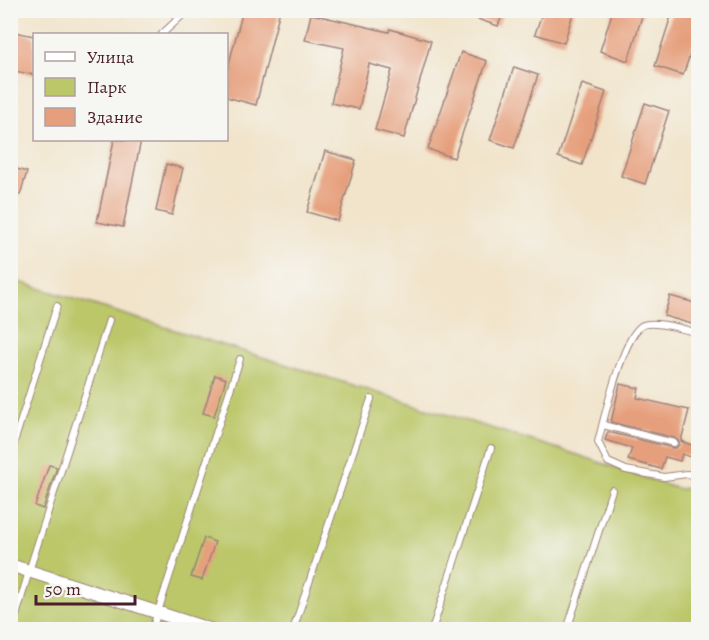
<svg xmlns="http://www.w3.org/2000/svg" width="709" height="640" font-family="Alegreya,serif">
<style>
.green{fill:#bbc769;stroke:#82734a;stroke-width:1.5}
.building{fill:#e69f7c}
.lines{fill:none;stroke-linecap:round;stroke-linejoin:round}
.service-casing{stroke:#9e827b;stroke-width:8}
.minor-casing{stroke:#9e827b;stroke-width:14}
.service{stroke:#fff;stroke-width:6}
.minor{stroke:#fff;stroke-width:12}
</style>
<rect width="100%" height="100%" fill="#f6f6f2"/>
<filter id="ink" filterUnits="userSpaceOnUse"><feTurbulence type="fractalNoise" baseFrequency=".0167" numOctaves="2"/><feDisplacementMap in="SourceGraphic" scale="12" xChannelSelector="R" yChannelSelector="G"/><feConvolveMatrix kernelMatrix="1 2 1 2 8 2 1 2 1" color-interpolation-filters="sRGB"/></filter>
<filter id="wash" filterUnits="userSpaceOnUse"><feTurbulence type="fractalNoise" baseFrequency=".008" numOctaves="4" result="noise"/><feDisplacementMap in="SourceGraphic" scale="24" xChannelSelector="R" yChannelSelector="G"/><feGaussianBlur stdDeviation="1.35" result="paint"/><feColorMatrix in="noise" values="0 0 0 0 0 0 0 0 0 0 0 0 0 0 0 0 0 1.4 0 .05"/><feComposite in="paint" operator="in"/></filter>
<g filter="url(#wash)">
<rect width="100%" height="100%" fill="#f1e4cb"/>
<polygon class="green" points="10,279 578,455 678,489 698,487 698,629 11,629"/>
<g id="blocks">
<g class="building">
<polygon points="243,10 280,10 256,105 226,97 226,75"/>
<polygon points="458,10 504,10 498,26 457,12"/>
<polygon points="543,10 574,10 564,43 535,34"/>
<polygon points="613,10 644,10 628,61 600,51"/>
<polygon points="673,10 699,10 699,29 683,75 655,66"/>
<polygon points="311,14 389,32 390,29 431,41 404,138 375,130 392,70 369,64 359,109 331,103 344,48 305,40"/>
<polygon points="10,31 34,36 34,75 10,70"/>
<polygon points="461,52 487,61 454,158 428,149"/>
<polygon points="514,67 538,75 514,148 490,140"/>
<polygon points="582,84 606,92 582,165 558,157"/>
<polygon points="645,103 669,111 645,184 621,176"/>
<polygon points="114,140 141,140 123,227 97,222"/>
<polygon points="325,151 356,160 338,221 307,212"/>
<polygon points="166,164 183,168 172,215 156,211"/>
<polygon points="10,167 27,172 20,195 10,193"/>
<polygon points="670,296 699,304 699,326 664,316"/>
<polygon points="215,375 226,379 214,416 203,413"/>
<polygon points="620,384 639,388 637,398 689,410 681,441 699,448 699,460 682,454 680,461 665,457 661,469 628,460 632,448 605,440 608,432 673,448 676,448 679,445 679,441 675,438 611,422"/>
<polygon points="49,465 57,467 43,509 35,506"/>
<polygon points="204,538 215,542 202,580 191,577"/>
</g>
</g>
</g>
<g filter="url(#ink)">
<use href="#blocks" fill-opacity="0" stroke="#9e827b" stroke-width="1.5"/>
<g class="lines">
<defs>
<g id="service">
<polyline points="162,34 188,10"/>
<path d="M698,333C686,330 655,320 643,325C623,334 604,419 598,442L608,462L626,470L664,477L687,474L698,476"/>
<polyline points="603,425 674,443"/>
<polyline points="10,455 57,306"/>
<polyline points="12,630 29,571 109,320"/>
<polyline points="152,630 240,359"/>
<polyline points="293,630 371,399"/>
<polyline points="432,630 491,448"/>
<polyline points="567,630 612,490"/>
</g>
<polyline id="minor" points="10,565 212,630"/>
</defs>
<use href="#service" class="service-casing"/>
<use href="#minor" class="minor-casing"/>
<use href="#service" class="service"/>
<use href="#minor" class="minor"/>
</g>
</g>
<rect width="709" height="640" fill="none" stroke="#f6f6f2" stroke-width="36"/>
<rect x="33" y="33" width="195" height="108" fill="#f6f6f2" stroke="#b1a0a2" stroke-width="1.5"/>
<rect x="45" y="52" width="30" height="9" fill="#ffffff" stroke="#b1a0a2" stroke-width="1.5"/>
<text x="87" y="63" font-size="18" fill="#4a1f2b">Улица</text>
<rect x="45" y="78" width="30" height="18" fill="#bbc769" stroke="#b1a0a2" stroke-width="1.5"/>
<text x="87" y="93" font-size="18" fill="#4a1f2b">Парк</text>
<rect x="45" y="108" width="30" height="18" fill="#e69f7c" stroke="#b1a0a2" stroke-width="1.5"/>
<text x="87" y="123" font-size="18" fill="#4a1f2b">Здание</text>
<path d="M36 595v9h99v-9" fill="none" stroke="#4a1f2b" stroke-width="3"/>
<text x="45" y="595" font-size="18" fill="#4a1f2b" stroke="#f6f6f2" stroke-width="4.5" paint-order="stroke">50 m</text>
</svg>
